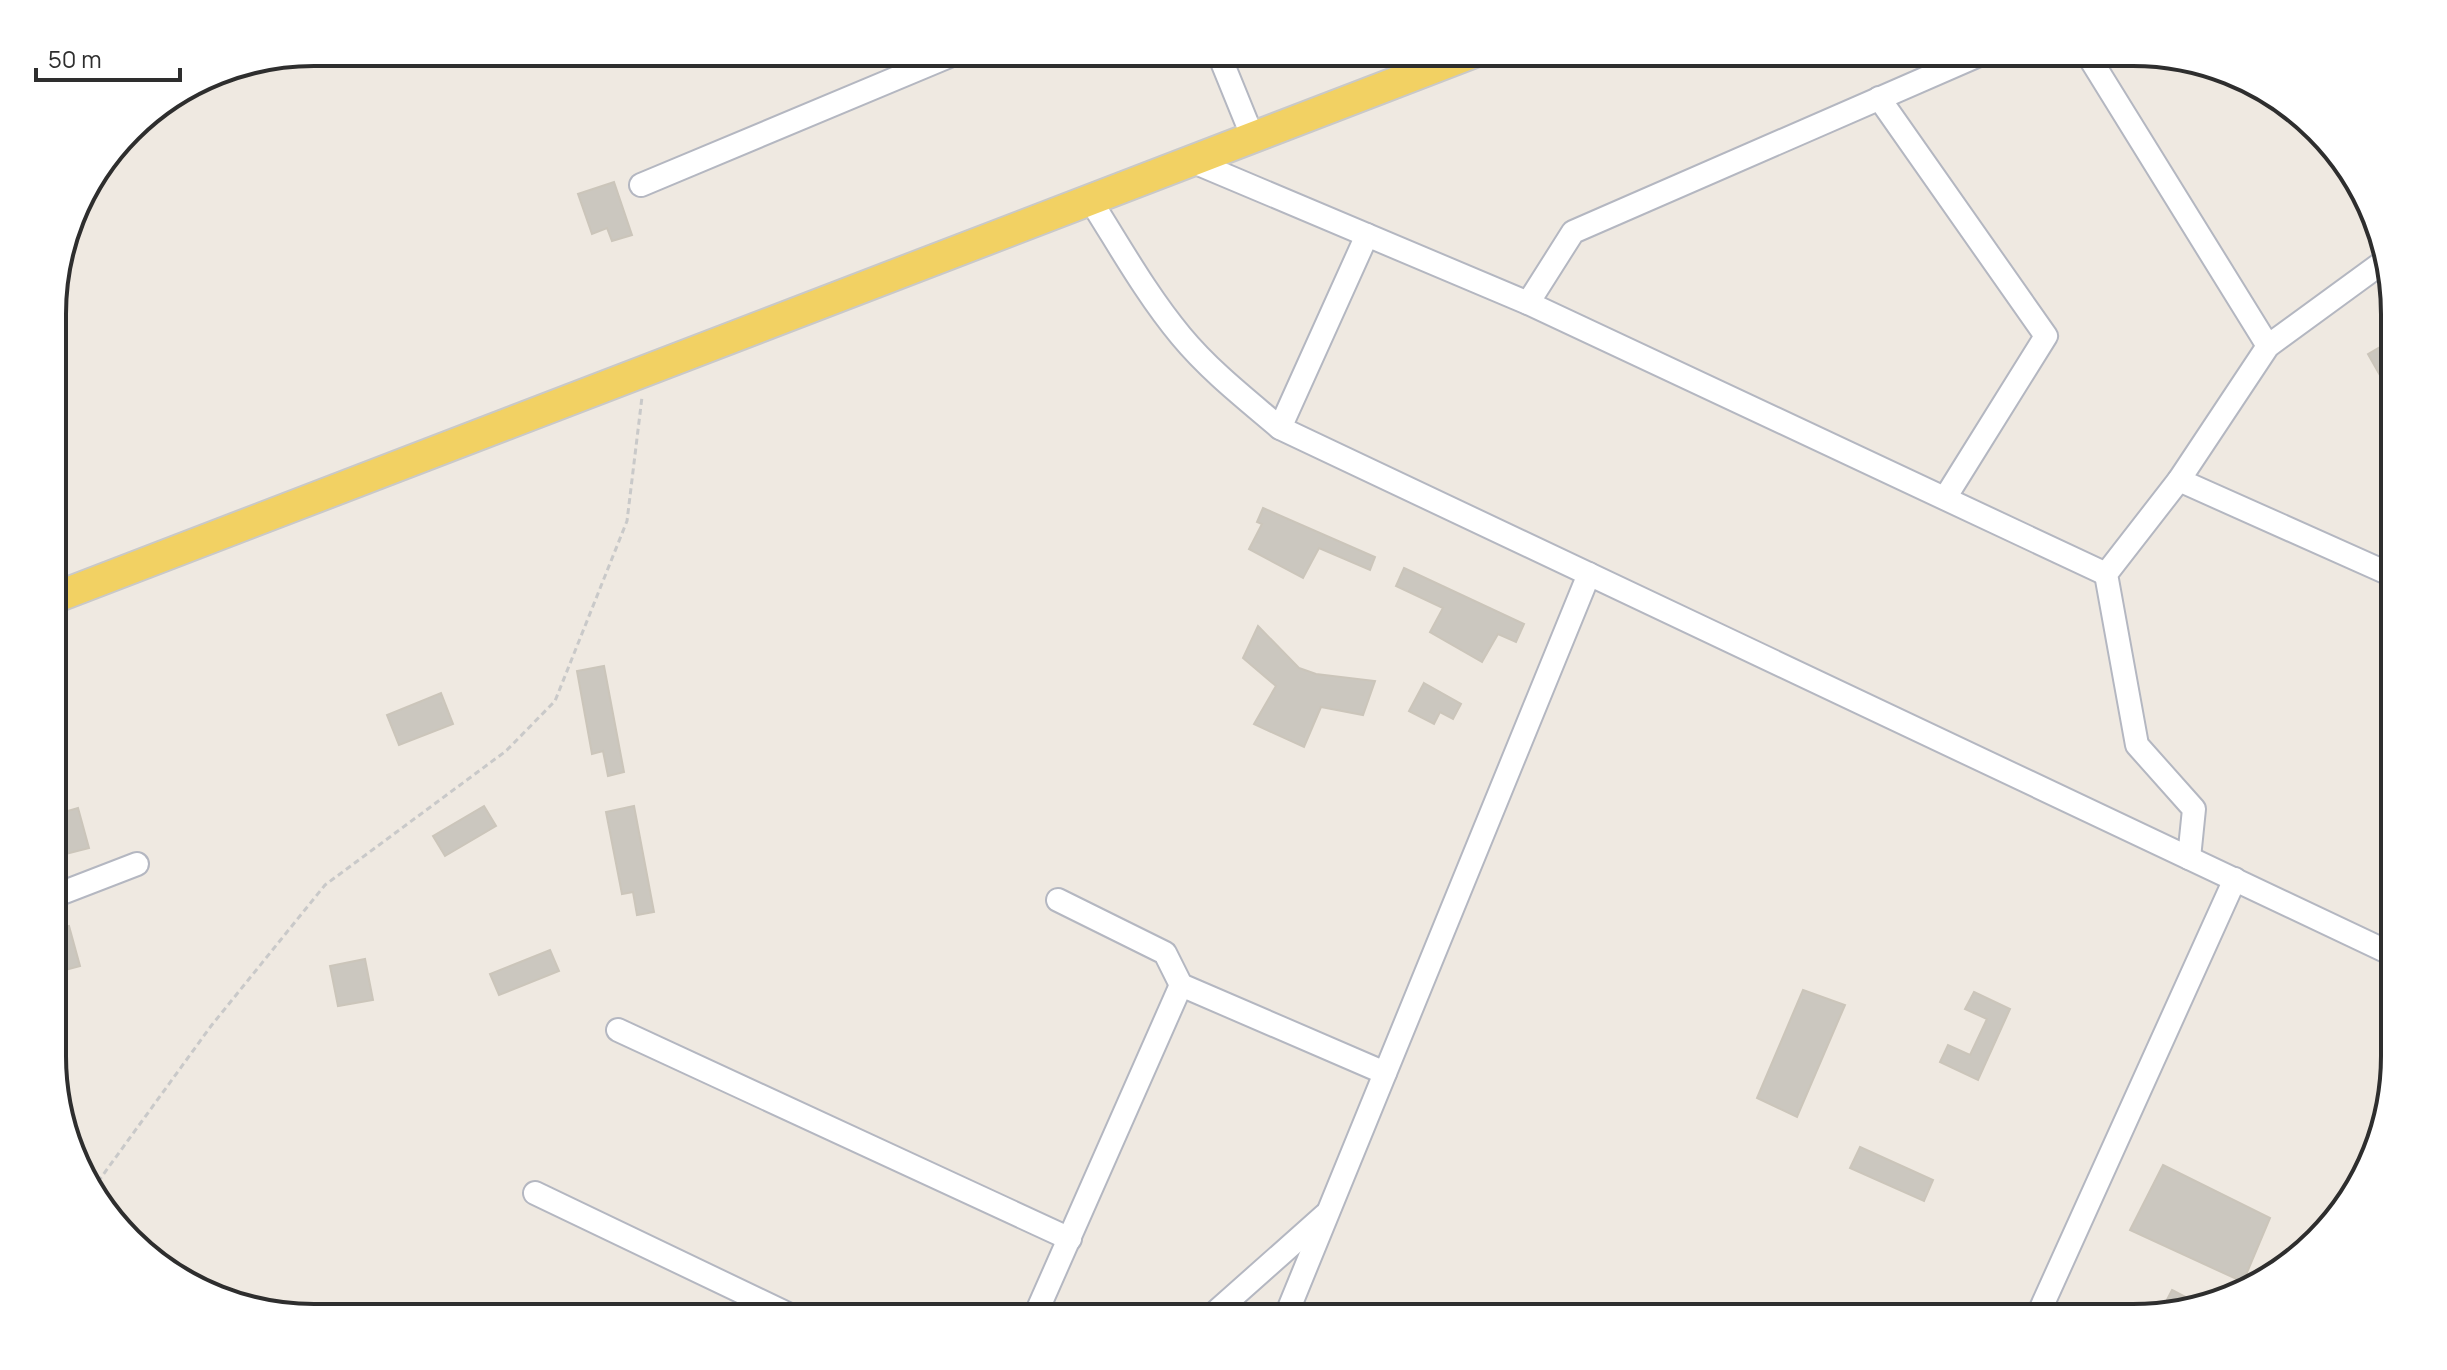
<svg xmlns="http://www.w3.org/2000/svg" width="2447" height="1370" font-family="Manrope,sans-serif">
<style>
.building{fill:#cbc7bf;stroke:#cbc5ba;stroke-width:2}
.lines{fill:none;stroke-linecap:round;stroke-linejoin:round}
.minor-casing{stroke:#b4b7c1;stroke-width:26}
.major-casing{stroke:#c9c9c9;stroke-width:34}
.path{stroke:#c9c9c9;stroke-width:3;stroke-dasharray:6 4;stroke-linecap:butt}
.minor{stroke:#fff;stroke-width:22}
.major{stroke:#f2d163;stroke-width:30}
.rim{fill:none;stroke:#2e2e2e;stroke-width:4}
</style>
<rect width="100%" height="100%" fill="#efe9e1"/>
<g class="building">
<polygon points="614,182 632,235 612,241 607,228 592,234 578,194"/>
<polygon points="2394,339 2394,400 2368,354"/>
<polygon points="1263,508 1375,557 1370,570 1319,548 1303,578 1249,549 1262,524 1257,522"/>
<polygon points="1404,568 1524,624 1516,642 1498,634 1482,662 1430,632 1443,608 1396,586"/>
<polygon points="1258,626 1299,668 1316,674 1375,681 1363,715 1321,707 1304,747 1254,724 1276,686 1243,658"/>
<polygon points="604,666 624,772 608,776 603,751 592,754 577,671"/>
<polygon points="1424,683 1461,704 1453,719 1440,712 1434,724 1409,711"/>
<polygon points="441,693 453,724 399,745 387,715"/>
<polygon points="484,806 496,826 445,856 433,836"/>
<polygon points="634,806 654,912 637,915 633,892 622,894 606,812"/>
<polygon points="78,808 89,848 54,857 54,815"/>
<polygon points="69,926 80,966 54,973 54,930"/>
<polygon points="550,950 559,971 499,995 490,974"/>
<polygon points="365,959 373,1000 338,1006 330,966"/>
<polygon points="1803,990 1845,1005 1797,1117 1757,1098"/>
<polygon points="1974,992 2010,1009 1978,1080 1940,1062 1948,1045 1970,1055 1987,1019 1965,1009"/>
<polygon points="1860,1147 1933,1180 1924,1201 1850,1168"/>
<polygon points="2163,1165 2270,1218 2243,1282 2130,1230"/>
<polygon points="2172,1290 2197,1303 2159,1315"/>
</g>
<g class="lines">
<defs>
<g id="minor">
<polyline points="1218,52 1253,138"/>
<polyline points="2086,52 2268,346"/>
<polyline points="1879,98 2046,336 1945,498"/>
<polyline points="1189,160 1528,303 2106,574"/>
<polyline points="641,185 959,52"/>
<path d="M1089,198C1119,245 1146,294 1181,336C1210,371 1246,399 1280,428L2394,955"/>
<polyline points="1528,303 1573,232 1986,52"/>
<polyline points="1280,428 1367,235"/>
<polyline points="2179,480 2394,576"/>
<polyline points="2189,858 2194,809 2137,745 2106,574 2179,480 2268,346 2383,262"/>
<polyline points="54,896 137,864"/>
<polyline points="1058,900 1165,953 1181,985 1385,1073"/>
<polyline points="618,1030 1070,1239"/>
<polyline points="535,1193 796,1318"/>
<polyline points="2037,1317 2235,879"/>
<polyline points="1034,1318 1181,985"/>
<polyline points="1209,1318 1325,1215"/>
<polyline points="1285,1318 1589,574"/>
</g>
<polyline id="major" points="54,598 1475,52"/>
</defs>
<use href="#minor" class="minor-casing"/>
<use href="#major" class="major-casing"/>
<polyline class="path" points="92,1190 211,1026 325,885 506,751 555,701 627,521 642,397"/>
<use href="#minor" class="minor"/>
<use href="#major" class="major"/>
</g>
<path d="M0 0H2447V1370H0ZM314 66H2133A248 248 0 0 1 2381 314V1056A248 248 0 0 1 2133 1304H314A248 248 0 0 1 66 1056V314A248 248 0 0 1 314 66Z" fill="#fff" fill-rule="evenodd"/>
<path class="rim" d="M314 66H2133A248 248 0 0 1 2381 314V1056A248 248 0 0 1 2133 1304H314A248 248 0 0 1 66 1056V314A248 248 0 0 1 314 66Z"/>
<path d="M36 68v12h144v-12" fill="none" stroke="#2e2e2e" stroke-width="4"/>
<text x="48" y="68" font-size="24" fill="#2e2e2e" stroke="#ffffff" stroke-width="6" paint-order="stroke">50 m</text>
</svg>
